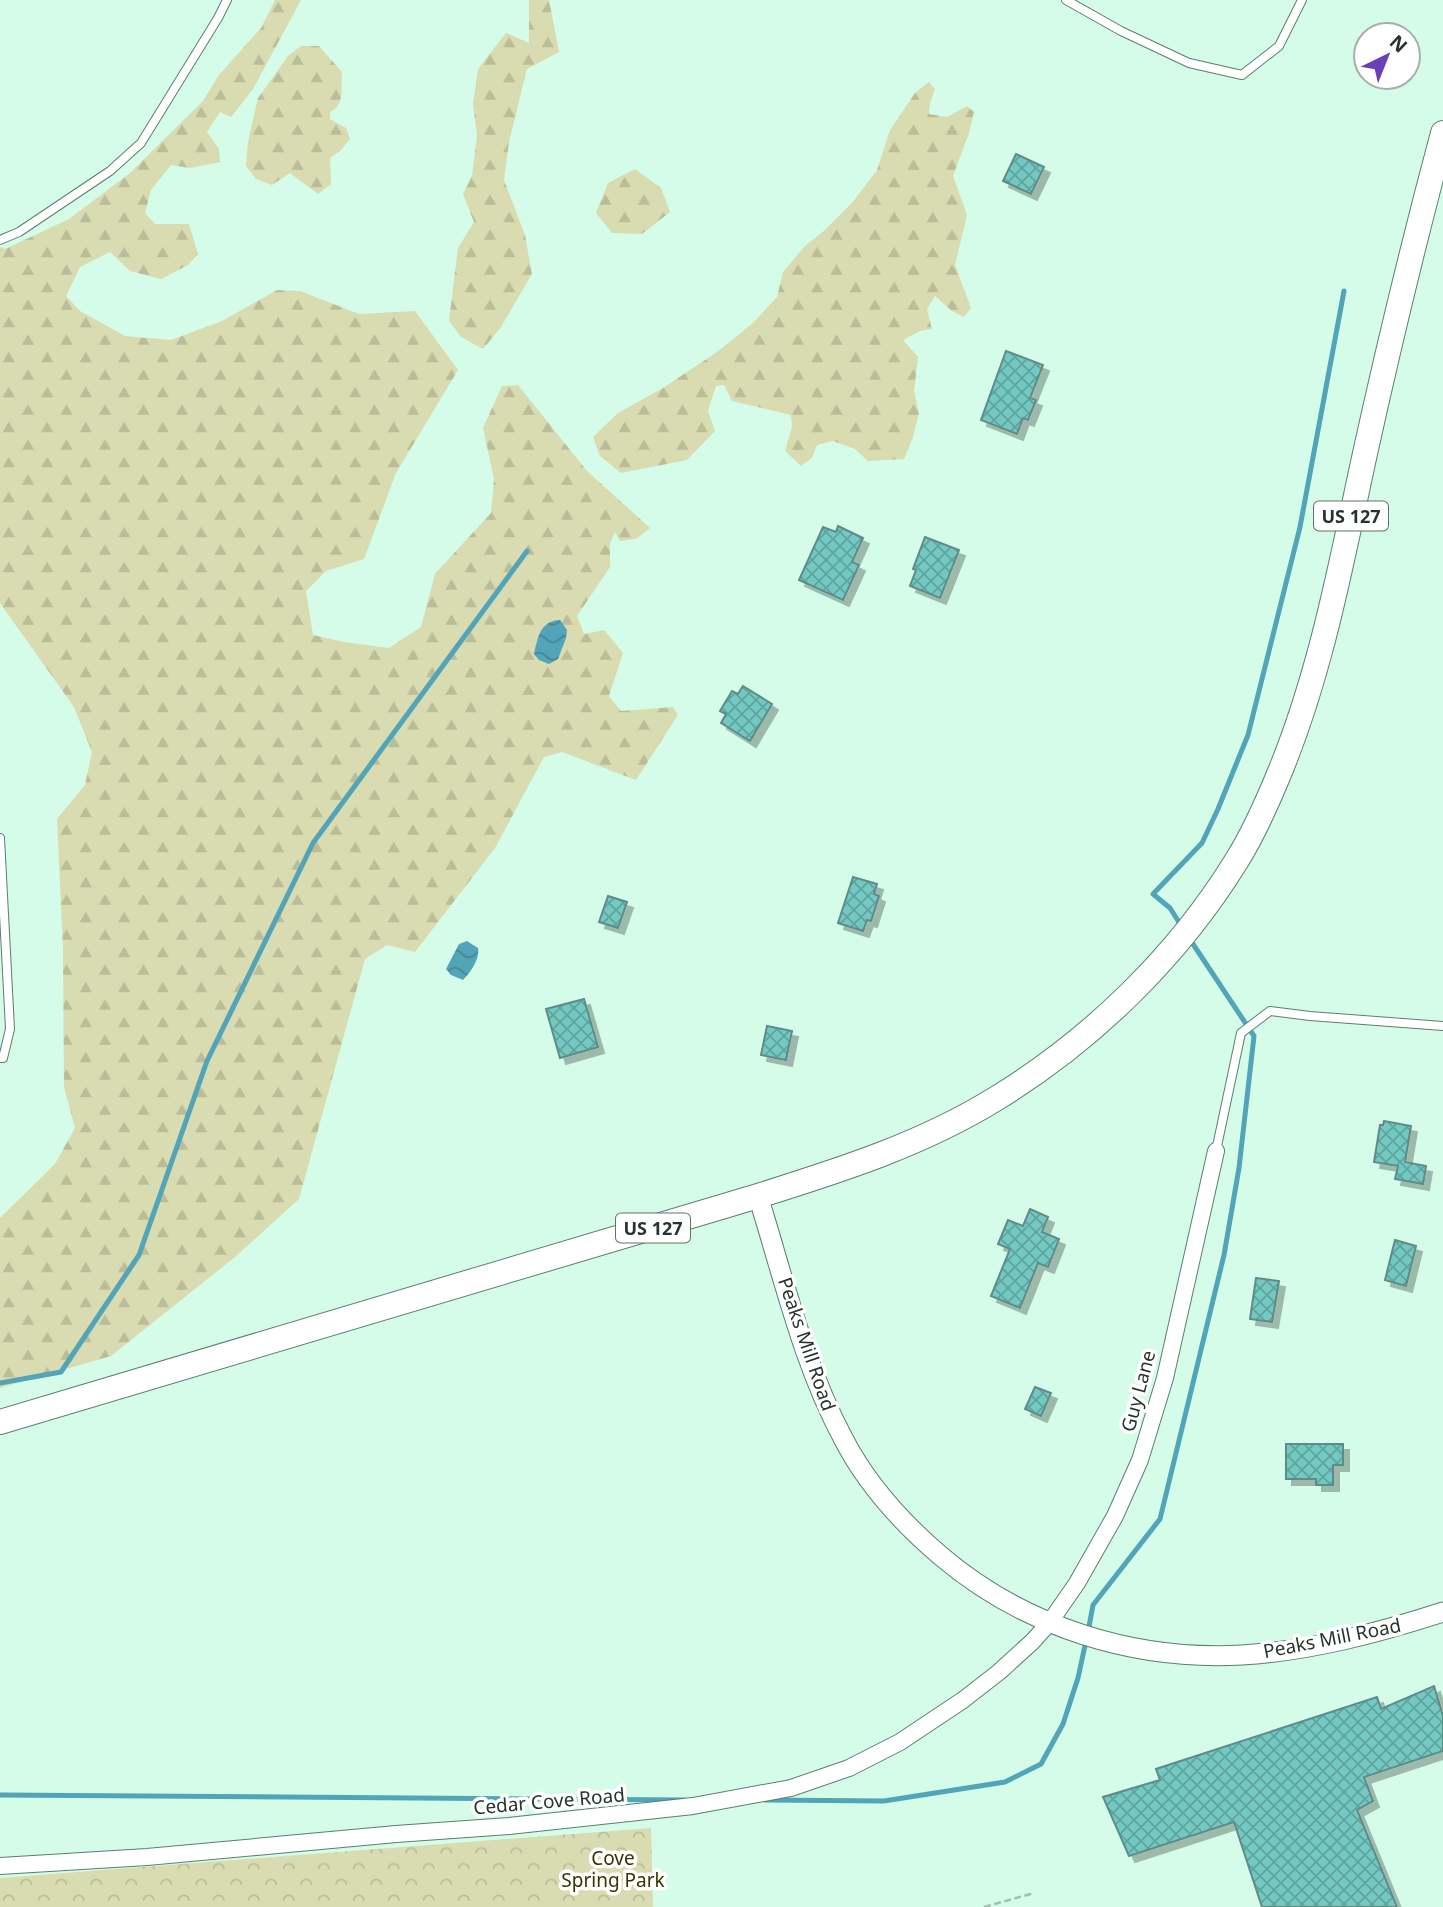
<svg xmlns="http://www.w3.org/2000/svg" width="1443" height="1907" font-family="'Noto Sans',sans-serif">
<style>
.forest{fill:url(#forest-firs)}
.park{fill:url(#park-crowns)}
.water{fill:url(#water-waves)}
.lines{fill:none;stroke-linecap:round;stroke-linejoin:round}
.stream{stroke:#52a4b8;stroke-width:5}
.building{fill:url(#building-cross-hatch);stroke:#5f8c88;stroke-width:2;filter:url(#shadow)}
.service-casing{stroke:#5b7f6d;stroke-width:10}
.minor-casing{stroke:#5b7f6d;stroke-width:18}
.tertiary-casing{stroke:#5b7f6d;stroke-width:21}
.trunk-casing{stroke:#5b7f6d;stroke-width:26}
.path{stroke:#9fbfaf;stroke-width:2.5;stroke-dasharray:7 3.5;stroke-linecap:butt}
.service{stroke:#fff;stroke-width:8}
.minor{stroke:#fff;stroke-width:16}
.tertiary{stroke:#fff;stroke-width:19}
.trunk{stroke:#fff;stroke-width:24}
.labels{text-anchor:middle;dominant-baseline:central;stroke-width:7;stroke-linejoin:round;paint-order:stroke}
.shield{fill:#fff;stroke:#66716b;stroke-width:2}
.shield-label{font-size:18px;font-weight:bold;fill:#25342c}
.street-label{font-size:19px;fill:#25342c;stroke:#fff}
.park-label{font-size:19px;fill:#353501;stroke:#fff}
</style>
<defs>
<pattern id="forest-firs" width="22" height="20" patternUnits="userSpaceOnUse" patternTransform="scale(1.75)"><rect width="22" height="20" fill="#d9dbb1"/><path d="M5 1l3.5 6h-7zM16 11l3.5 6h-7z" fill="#babd98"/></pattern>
<pattern id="park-crowns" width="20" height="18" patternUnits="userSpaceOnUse" patternTransform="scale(1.75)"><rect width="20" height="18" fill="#d9dbb1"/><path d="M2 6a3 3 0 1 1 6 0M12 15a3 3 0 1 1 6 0" fill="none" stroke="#babd98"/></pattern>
<pattern id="water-waves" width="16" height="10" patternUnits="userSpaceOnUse" patternTransform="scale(1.75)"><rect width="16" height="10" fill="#52a4b8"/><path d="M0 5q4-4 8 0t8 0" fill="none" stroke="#448696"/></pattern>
<pattern id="building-cross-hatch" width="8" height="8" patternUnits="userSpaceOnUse" patternTransform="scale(1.75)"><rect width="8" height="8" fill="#73c9c2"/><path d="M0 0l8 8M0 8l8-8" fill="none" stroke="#5ea49e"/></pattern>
<filter id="shadow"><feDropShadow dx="6" dy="6" stdDeviation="0" flood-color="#0004"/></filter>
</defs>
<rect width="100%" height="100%" fill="#d5fce8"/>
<g class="forest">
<polygon points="275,0 301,0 253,89 231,117 220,112 207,132 219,149 220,162 190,168 171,165 151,190 145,213 155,224 189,224 198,254 188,265 161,279 130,271 110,252 80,267 66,296 80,311 125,336 171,340 222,321 277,290 300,291 359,314 415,311 458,370 396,473 364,559 326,571 306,591 313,635 344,642 389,648 421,627 435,574 491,513 494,479 483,428 502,386 518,385 587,471 650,528 636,539 620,541 615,532 610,543 610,567 577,616 584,634 604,630 623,653 609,696 621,711 673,707 678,715 636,780 562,752 544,757 495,848 415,952 387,945 365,959 299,1199 235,1257 111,1356 0,1388 0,1218 55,1164 75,1128 64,1087 63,949 57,819 85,785 92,752 74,707 0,603 0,247 5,249 69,219 129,174 203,101 219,75 261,28"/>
<polygon points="529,0 549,0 559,52 527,69 509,142 504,180 525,235 532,274 501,327 483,349 461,337 449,321 458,248 474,222 463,194 472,176 477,135 473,104 478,69 506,33 529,43"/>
<path d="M301,46H319L342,72C340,88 346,104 330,112V119L346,128L350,139L340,151L330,158L331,184L318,194L290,173L272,185L256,179L246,166L248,142L258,98L288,56Z"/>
<polygon points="929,82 935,89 930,103 929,114 947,117 967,106 974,112 969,133 953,176 967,215 955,265 971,308 964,317 952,311 935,296 927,309 932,329 920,331 903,340 918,357 914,391 919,413 913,437 904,459 868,461 855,449 833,441 817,445 812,458 801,466 785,451 792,427 791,415 732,401 724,385 716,386 708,411 715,431 687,460 621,473 600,456 593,437 618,413 663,388 717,352 753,323 777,297 783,272 805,246 825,230 852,203 877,170 890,130 915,93"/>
<polygon points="635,169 661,188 670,212 642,234 612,233 596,213 608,183"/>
</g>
<polygon class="park" points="651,1828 653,1907 0,1907 0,1878"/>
<g class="water">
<path d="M560,620L567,630L566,638L558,659L549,664L539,660L534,654C538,637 540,621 560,620Z"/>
<path d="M467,941L478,948C480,959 470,973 463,980L451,975L446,969L459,944Z"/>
</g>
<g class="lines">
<g class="stream">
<polyline points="1182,927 1170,908 1153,894 1202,843 1218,809 1248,735 1300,527 1344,291"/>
<polyline points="0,1383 61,1372 139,1255 207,1061 313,843 527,551"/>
<polyline points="1088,1632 1093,1605 1160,1519 1224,1255 1239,1168 1254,1036 1189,938"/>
<polyline points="0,1795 685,1800"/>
<polyline points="765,1800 884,1801 1005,1782 1041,1764 1063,1724 1078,1678 1086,1641"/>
</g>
</g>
<g class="building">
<polygon points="1016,154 1044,167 1031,194 1003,181"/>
<polygon points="1006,351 1043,365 1030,398 1036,400 1028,420 1023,418 1017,434 981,420"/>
<polygon points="838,526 863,538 852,562 859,565 843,600 799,580 823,527 836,532"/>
<polygon points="925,537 959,550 940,598 910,586 916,570 913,569"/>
<polygon points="743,686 772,704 750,741 721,723 726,714 720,711 732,691 738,694"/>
<polygon points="853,877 877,884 874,894 879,896 871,921 867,920 863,931 838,923"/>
<polygon points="608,896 627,902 618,928 599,922"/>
<polygon points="584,999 598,1047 560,1058 546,1009"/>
<polygon points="767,1026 792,1031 786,1060 761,1055"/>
<polygon points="1384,1121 1411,1126 1405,1162 1426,1166 1423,1184 1395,1179 1398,1166 1374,1162 1380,1125 1383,1125"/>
<polygon points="1030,1209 1048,1217 1042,1232 1059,1239 1048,1267 1038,1263 1020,1308 991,1296 1010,1249 998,1244 1008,1220 1023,1226"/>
<polygon points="1395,1240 1416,1246 1406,1286 1385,1280"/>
<polygon points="1256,1278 1279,1281 1272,1322 1250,1319"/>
<polygon points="1035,1387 1051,1393 1041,1416 1025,1409"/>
<polygon points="1286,1444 1343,1444 1343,1465 1333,1465 1333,1485 1316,1485 1316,1479 1286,1479"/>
<polygon points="1434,1686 1443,1716 1443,1751 1364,1777 1373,1801 1357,1810 1397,1907 1262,1907 1234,1822 1129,1856 1103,1797 1160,1780 1156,1769 1377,1697 1381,1709"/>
</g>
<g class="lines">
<defs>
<g id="service">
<polyline points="1066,0 1121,31 1189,63 1242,75 1279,46 1302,0"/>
<polyline points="0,240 19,232 110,171 141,143 218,18 227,0"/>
<polyline points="0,838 10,1029 3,1058 0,1058"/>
<polyline points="1216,1151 1241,1033 1270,1011 1310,1016 1443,1026"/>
</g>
<polyline id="minor" points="0,1866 147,1857 396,1834 509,1826 693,1806 791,1788 849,1768 900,1742 963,1700 999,1672 1033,1641 1050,1622 1077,1583 1115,1516 1140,1460 1165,1378 1216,1151"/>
<path id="tertiary" d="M758,1196C784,1279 803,1364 844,1440C868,1486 903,1524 942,1557C1025,1627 1134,1661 1242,1655C1310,1651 1378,1633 1443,1612"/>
<path id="trunk" d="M0,1422L758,1196C841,1170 923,1144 997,1098C1093,1039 1178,956 1237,860C1254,833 1267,803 1279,774C1321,673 1341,564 1364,458C1388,349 1414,241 1443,133"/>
</defs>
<use href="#service" class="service-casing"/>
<use href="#minor" class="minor-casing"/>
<use href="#tertiary" class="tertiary-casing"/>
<use href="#trunk" class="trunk-casing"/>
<polyline class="path" points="984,1907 1034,1893"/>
<use href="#service" class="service"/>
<use href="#minor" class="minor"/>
<use href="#tertiary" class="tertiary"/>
<use href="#trunk" class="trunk"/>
</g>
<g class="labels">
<g class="shield">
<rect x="1314" y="501.5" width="74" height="29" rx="5"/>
<rect x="616" y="1213.5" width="74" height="29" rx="5"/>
</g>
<g class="shield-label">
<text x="1351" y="516">US 127</text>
<text x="653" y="1228">US 127</text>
</g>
<g class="street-label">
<text transform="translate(807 1344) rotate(71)">Peaks Mill Road</text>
<text transform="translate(1138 1391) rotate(-75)">Guy Lane</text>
<text transform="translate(1332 1638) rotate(-11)">Peaks Mill Road</text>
<text transform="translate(549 1801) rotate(-5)">Cedar Cove Road</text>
</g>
<g class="park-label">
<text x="613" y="1858">Cove<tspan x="613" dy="22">Spring Park</tspan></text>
</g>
</g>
<g transform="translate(1387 56) rotate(43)"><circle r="33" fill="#ffffff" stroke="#a8aeab" stroke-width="2"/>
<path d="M0-5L12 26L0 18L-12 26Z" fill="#6940b8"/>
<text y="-10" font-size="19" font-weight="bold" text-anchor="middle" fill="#25342c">N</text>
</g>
</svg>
